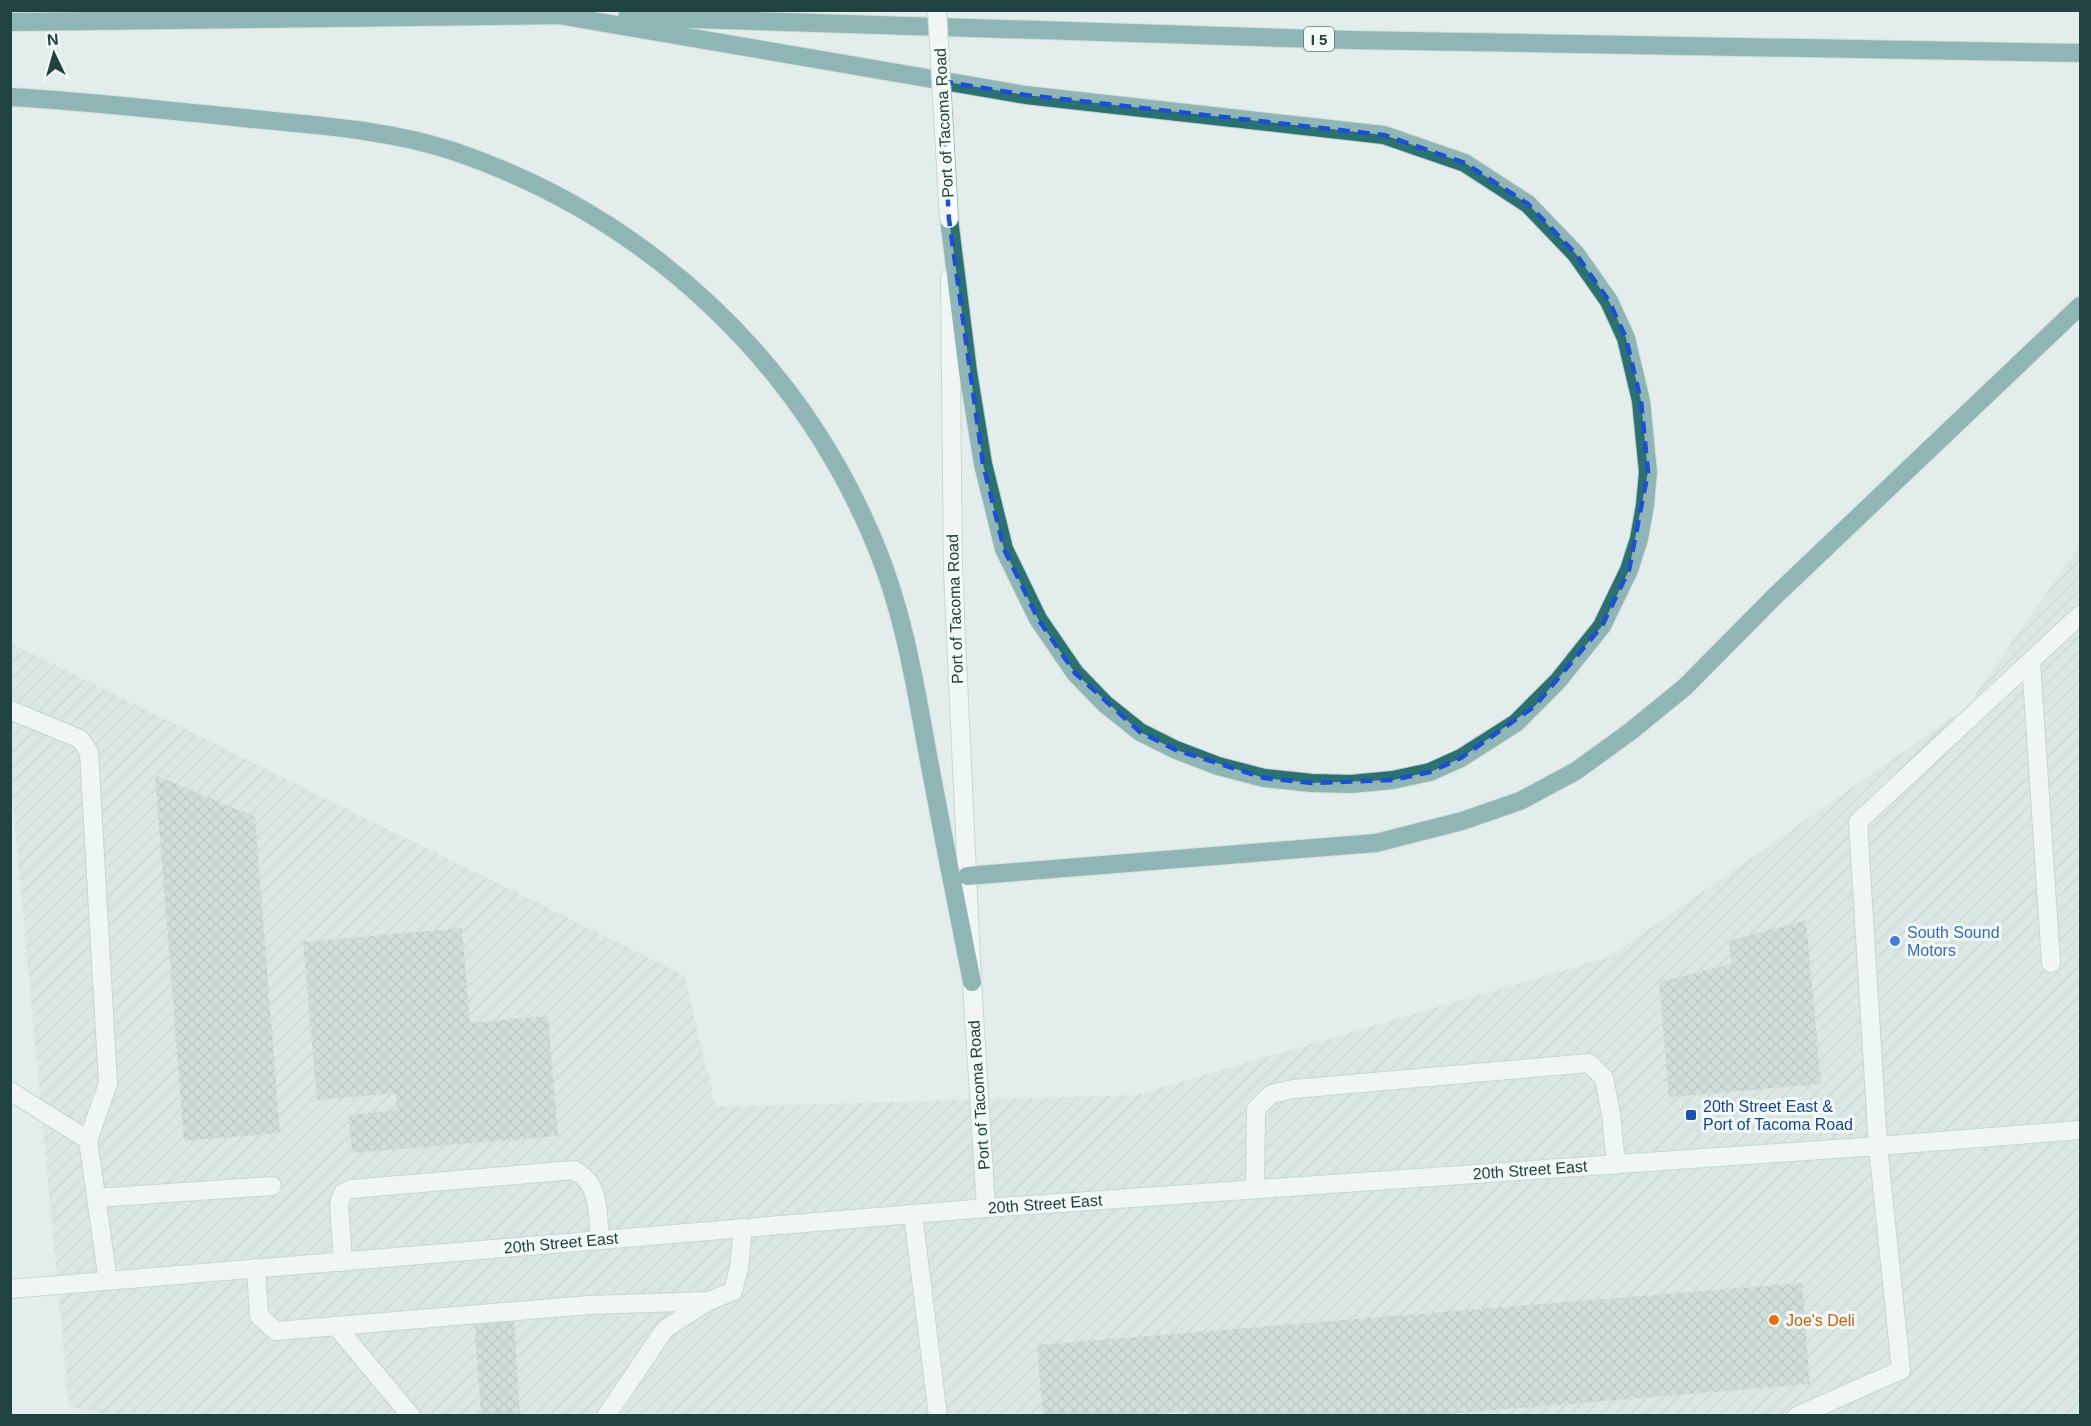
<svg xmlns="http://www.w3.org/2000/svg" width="2091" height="1426" font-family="Helvetica,sans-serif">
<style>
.industrial{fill:url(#industrial-furrows)}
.building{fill:url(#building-cross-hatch)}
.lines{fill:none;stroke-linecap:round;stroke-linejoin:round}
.service-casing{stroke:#a5b7b5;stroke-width:20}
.tertiary-casing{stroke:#a5b7b5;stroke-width:20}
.secondary-casing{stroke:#a0bbb8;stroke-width:20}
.motorway-casing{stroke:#c1caca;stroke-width:20}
.service{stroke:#fff;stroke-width:18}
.tertiary{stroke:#fff;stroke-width:18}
.secondary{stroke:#fff;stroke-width:18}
.motorway{stroke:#297271;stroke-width:18}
.secondary-bridge-casing{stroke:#a0bbb8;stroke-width:20;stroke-linecap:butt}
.secondary-bridge{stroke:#fff;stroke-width:18}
.marked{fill:none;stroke:#1d4ed8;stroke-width:4.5;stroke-dasharray:12 8;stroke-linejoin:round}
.shop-dot{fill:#3f7fe0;stroke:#f4faf8;stroke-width:2}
.transit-dot{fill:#1a4fb4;stroke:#f4faf8;stroke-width:2}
.food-dot{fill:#e8710a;stroke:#f4faf8;stroke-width:2}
.labels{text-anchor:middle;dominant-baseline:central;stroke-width:6;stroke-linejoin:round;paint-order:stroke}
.shield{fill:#f4faf8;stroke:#607977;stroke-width:1.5}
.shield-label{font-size:15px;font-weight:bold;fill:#204240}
.street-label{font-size:16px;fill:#204240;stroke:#f4faf8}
.shop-label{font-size:16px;fill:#366cbe;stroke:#f4faf8;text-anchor:start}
.transit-label{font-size:16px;fill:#164399;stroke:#f4faf8;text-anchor:start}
.food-label{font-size:16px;fill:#c56008;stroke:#f4faf8;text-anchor:start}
</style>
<defs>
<pattern id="industrial-furrows" width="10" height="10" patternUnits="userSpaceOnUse" patternTransform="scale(1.5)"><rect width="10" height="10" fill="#d1dedc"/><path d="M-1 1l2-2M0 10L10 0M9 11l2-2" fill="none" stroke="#b3c0be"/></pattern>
<pattern id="building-cross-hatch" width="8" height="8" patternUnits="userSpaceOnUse" patternTransform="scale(1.5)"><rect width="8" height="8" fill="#b8cac5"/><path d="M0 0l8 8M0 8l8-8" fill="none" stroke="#95a6a1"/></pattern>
</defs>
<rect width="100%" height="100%" fill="#e3eeec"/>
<polygon class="industrial" points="2080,545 2080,1415 110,1416 69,1407 11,785 10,643 684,975 716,1107 1136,1095 1609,957 1966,708"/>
<g class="building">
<polygon points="155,775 255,817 280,1133 184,1141"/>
<polygon points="1806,920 1821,1084 1669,1097 1659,982 1731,964 1729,941"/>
<polygon points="462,928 470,1023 548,1016 558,1136 352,1153 349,1115 397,1110 395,1093 317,1100 303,942"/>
<polygon points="1802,1283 1810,1384 1424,1416 1187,1416 1187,1411 1134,1416 1043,1416 1037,1345"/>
<polygon points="514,1316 520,1416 481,1416 474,1318"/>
</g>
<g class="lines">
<defs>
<g id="service">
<polyline points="2031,661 2051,963"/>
<polyline points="10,710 80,739 89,752 108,1084 88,1140 108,1281"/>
<polyline points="10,1091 88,1140"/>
<polyline points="1255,1189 1256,1109 1271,1094 1294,1089 1589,1063 1604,1078 1611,1114 1616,1165"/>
<polyline points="96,1198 272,1186"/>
<polyline points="913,1214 938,1416"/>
<path d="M343,1262L339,1204L343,1193L351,1189L574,1170C601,1184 597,1212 600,1240"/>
<polyline points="256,1268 259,1316 276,1331 589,1305 709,1301 733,1291 739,1268 743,1228"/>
<polyline points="336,1326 411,1416"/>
<polyline points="606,1416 665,1329 707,1302"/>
<polyline points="1797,1416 1901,1370 1878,1146 1858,822 2080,615"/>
</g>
<polyline id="tertiary" points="10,1289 986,1208"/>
<polyline id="secondary" points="950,278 953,572 972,982 986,1208 1878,1146 2080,1130"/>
<g id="motorway">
<polyline points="558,15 1026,95 1384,135 1465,163 1528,204 1576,254 1609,301 1626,338 1641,401 1648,472 1645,505 1639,539 1629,570 1602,626 1558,681 1516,723 1461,758 1430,772 1393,780 1351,784 1312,783 1264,778 1218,766 1176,750 1140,732 1105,704 1075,673 1038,619 1004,549 983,464 968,372 949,219"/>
<polyline points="627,17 1351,40 2080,53"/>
<polyline points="10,22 570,15"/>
<path d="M10,97C85,101 160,110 234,117C308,125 385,128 456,152C648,218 802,362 878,551C905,618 916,690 929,761C943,835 957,908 972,982"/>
<polyline points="967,876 1376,843 1462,821 1520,801 1576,771 1631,731 1685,687 1774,597 2080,306"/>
</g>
</defs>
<use href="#service" class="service-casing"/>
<use href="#tertiary" class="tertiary-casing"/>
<use href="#secondary" class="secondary-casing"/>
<use href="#motorway" class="motorway-casing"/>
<use href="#service" class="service"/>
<use href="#tertiary" class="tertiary"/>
<use href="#secondary" class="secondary"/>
<use href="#motorway" class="motorway"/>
<defs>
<polyline id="secondary-bridge" points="937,10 949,219"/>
</defs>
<use href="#secondary-bridge" class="secondary-bridge-casing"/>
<use href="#secondary-bridge" class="secondary-bridge"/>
</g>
<path d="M0 0H2091V1426H0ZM941,81L1026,95L1384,135L1465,163L1528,204L1576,254L1609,301L1626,338L1641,401L1648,472L1629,570L1602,626L1535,706L1461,758L1430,772L1393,780L1312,783L1264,778L1176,750L1140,732L1075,673L1038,619L1004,549L983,464L949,219Z" fill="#e3eeec" fill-opacity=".55" fill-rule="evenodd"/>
<path class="marked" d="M941,81L1026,95L1384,135L1465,163L1528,204L1576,254L1609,301L1626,338L1641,401L1648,472L1629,570L1602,626L1535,706L1461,758L1430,772L1393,780L1312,783L1264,778L1176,750L1140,732L1075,673L1038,619L1004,549L983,464L949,219Z"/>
<circle class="shop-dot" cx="1895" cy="941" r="6"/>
<rect class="transit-dot" x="1685" y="1109" width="12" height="12" rx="3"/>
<circle class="food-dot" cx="1774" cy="1320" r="6"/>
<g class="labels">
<rect class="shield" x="1304" y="27" width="30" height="24" rx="4.5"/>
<g class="shield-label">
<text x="1319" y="39">I 5</text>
</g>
<g class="street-label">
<text transform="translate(944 123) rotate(-93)">Port of Tacoma Road</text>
<text transform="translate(955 609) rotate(-92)">Port of Tacoma Road</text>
<text transform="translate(979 1095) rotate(-94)">Port of Tacoma Road</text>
<text transform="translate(1530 1170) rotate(-4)">20th Street East</text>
<text transform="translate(1045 1204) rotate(-4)">20th Street East</text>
<text transform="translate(561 1243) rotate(-5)">20th Street East</text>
</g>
<g class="shop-label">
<text x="1907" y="932">South Sound<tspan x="1907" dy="18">Motors</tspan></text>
</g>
<g class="transit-label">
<text x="1703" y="1106">20th Street East &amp;<tspan x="1703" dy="18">Port of Tacoma Road</tspan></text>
</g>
<g class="food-label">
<text x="1786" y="1320">Joe's Deli</text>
</g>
</g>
<rect width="2091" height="1426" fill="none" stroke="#204240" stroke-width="24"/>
<g transform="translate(54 54) rotate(355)" stroke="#f4faf8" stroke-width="4.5" paint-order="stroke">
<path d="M0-4.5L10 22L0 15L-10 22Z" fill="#204240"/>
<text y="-9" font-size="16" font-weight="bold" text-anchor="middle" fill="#204240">N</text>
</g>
</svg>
